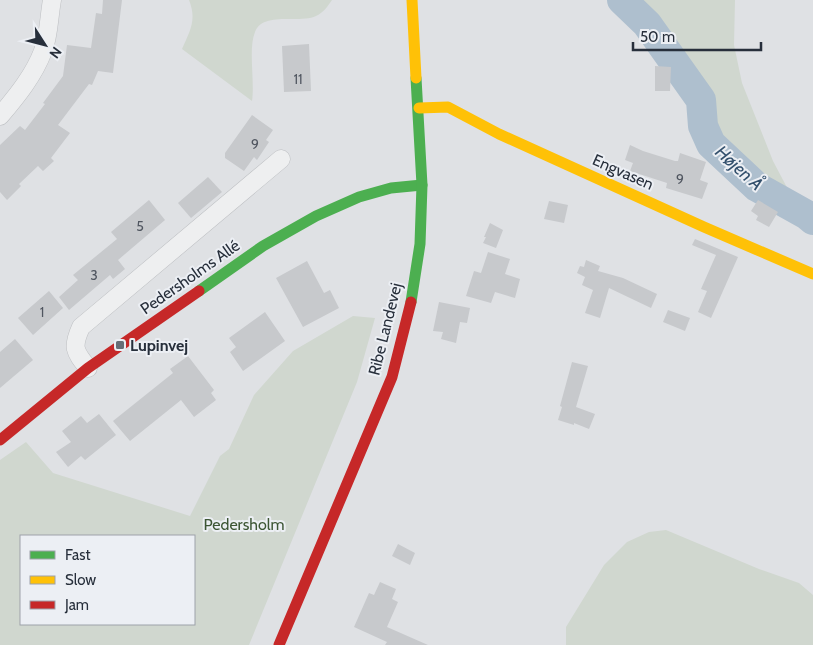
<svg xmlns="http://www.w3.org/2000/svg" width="813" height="645" font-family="Cabin,sans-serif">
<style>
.green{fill:#d0d7cf;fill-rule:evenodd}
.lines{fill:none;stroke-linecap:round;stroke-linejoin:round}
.river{stroke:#aebfce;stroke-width:30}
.building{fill:#c7c9cc}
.street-casing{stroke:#bdbfc2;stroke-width:19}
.street{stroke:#eeeff0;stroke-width:18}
.fast{stroke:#4caf50;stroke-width:11}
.slow{stroke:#ffc107;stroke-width:11}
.jam{stroke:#c62828;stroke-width:11}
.poi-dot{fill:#676d76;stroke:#eceff4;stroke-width:2}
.labels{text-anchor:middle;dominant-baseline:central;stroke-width:4;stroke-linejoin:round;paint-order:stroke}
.number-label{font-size:14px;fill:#505660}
.street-label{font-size:16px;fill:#272f3b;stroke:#eceff4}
.poi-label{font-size:16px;font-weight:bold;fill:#272f3b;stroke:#eceff4;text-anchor:start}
.park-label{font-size:16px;fill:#3d5635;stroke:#eceff4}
.water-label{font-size:18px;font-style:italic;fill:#33506d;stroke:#eceff4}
</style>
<rect width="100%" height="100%" fill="#dfe1e4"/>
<g class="green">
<path d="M189,0H332C328,6 323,13 316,16C300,24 263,11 255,32C248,49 255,81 252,101L182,49C190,31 197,20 189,0Z"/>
<polygon points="616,0 735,0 734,45 742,83 773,161 792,197 746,185 716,160 684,86 672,67 626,9"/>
<path d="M353,316L375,318L357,382L249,645H0V460L26,442L53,473L190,516L220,456L229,449L254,395L293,351ZM21,536H194V624H21Z"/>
<polygon points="666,530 759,569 799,583 813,595 813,645 566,645 566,627 604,565 627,542 649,532"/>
</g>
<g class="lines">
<polyline class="river" points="622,0 647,24 701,100 703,126 711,144 757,187 807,215 813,220"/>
</g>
<g class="building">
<polygon points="103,0 122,0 113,73 98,71 92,85 89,84 58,125 70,133 51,158 54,161 43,171 38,166 19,184 21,186 7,200 0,192 0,145 20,126 25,130 45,104 43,103 63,76 67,45 91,48 96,13 102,14"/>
<polygon points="309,44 311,91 284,92 282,46"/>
<polygon points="655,66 671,67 670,91 655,91"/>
<polygon points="252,115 273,130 266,140 269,142 257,160 254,157 244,171 225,158 225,153"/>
<polygon points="630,145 643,151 675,161 678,161 680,153 706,162 700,180 708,183 702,199 666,188 667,183 630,171 633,163 625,160"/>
<polygon points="208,177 222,192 191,218 178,203"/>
<polygon points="149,200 165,220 118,260 125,269 113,279 110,275 69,310 59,297 78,280 73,275 117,239 111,232"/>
<polygon points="758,200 778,212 769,227 756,220 758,216 751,211"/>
<polygon points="549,201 568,205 564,223 544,219"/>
<polygon points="490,223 503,230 496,248 483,243 486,237 484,237"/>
<polygon points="695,239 738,257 711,318 698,312 707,291 701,289 716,255 692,245"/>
<polygon points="488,252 510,259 505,274 520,279 515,298 495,292 491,303 466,296 474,271 481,273"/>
<polygon points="586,260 600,266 598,271 623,278 657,294 651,308 609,288 600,318 585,313 593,290 582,285 585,277 577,273 580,266 584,267"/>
<polygon points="307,261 324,293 330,290 339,308 303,327 276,278"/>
<polygon points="49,291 63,308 33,335 18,318"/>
<polygon points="439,302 470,308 467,323 460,322 456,343 441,339 443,332 433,331"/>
<polygon points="668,310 690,318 685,331 663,322"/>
<polygon points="265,312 285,341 243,371 230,352 236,347 229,338"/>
<polygon points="15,339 33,360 0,388 0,352"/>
<polygon points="188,356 214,390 211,393 216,400 194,417 181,400 130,441 113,421 173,373 170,369"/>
<polygon points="572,362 588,366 576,407 595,414 589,429 574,423 574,425 558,420 562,407 560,406"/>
<polygon points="99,414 116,435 85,460 81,456 68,467 56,452 71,442 62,431 81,416 87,423"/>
<polygon points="398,544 415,553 410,565 392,556"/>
<polygon points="380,582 396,589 392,599 398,602 387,627 428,645 385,645 387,642 354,627 369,593 374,595"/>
</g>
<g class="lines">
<defs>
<g id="street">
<path d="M0,116C17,96 34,75 43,51C49,36 49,16 52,0"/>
<path d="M88,368C74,351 72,347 81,327L281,159"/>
</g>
</defs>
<use href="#street" class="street-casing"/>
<use href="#street" class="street"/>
<g class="fast">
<polyline points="199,291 263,246 316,216 359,197 391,188 422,185"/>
<polyline points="411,302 420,244 422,185 416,78"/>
</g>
<g class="slow">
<polyline points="412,0 416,78"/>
<polyline points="419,108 448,107 499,134 704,227 813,274"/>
</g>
<g class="jam">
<polyline points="0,440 88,368 199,291"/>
<polyline points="279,645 392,377 411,302"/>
</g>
</g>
<rect class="poi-dot" x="115" y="340" width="10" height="10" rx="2.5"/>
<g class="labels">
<g class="number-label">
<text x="298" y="79">11</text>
<text x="255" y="144">9</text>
<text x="680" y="179">9</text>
<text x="140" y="226">5</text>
<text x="94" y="275">3</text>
<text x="42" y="312">1</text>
</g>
<g class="street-label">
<text transform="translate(623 172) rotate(24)">Engvasen</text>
<text transform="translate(190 277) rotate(-35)">Pedersholms Allé</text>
<text transform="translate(385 329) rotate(-76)">Ribe Landevej</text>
</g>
<g class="poi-label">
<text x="130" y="345">Lupinvej</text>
</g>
<g class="park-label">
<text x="244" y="524">Pedersholm</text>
</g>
<g class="water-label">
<text transform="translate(739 168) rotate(42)">Højen Å</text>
</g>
</g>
<rect x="20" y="535" width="175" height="90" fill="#eceff4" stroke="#9da2aa"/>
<rect x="30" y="551" width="25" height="8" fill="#4caf50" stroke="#9da2aa"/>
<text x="65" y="560" font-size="15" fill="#272f3b">Fast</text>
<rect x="30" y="576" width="25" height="8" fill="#ffc107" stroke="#9da2aa"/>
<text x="65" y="585" font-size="15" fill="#272f3b">Slow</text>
<rect x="30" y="601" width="25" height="8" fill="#c62828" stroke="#9da2aa"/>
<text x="65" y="610" font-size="15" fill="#272f3b">Jam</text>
<g transform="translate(45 45) rotate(126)" stroke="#eceff4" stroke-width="4" paint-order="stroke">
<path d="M0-4L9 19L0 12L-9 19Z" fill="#272f3b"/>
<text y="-8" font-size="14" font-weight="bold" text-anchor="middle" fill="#272f3b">N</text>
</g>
<path d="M633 42v8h128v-8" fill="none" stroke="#272f3b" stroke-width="2.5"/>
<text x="640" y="42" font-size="15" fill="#272f3b" stroke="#eceff4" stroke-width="4" paint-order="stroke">50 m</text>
</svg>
